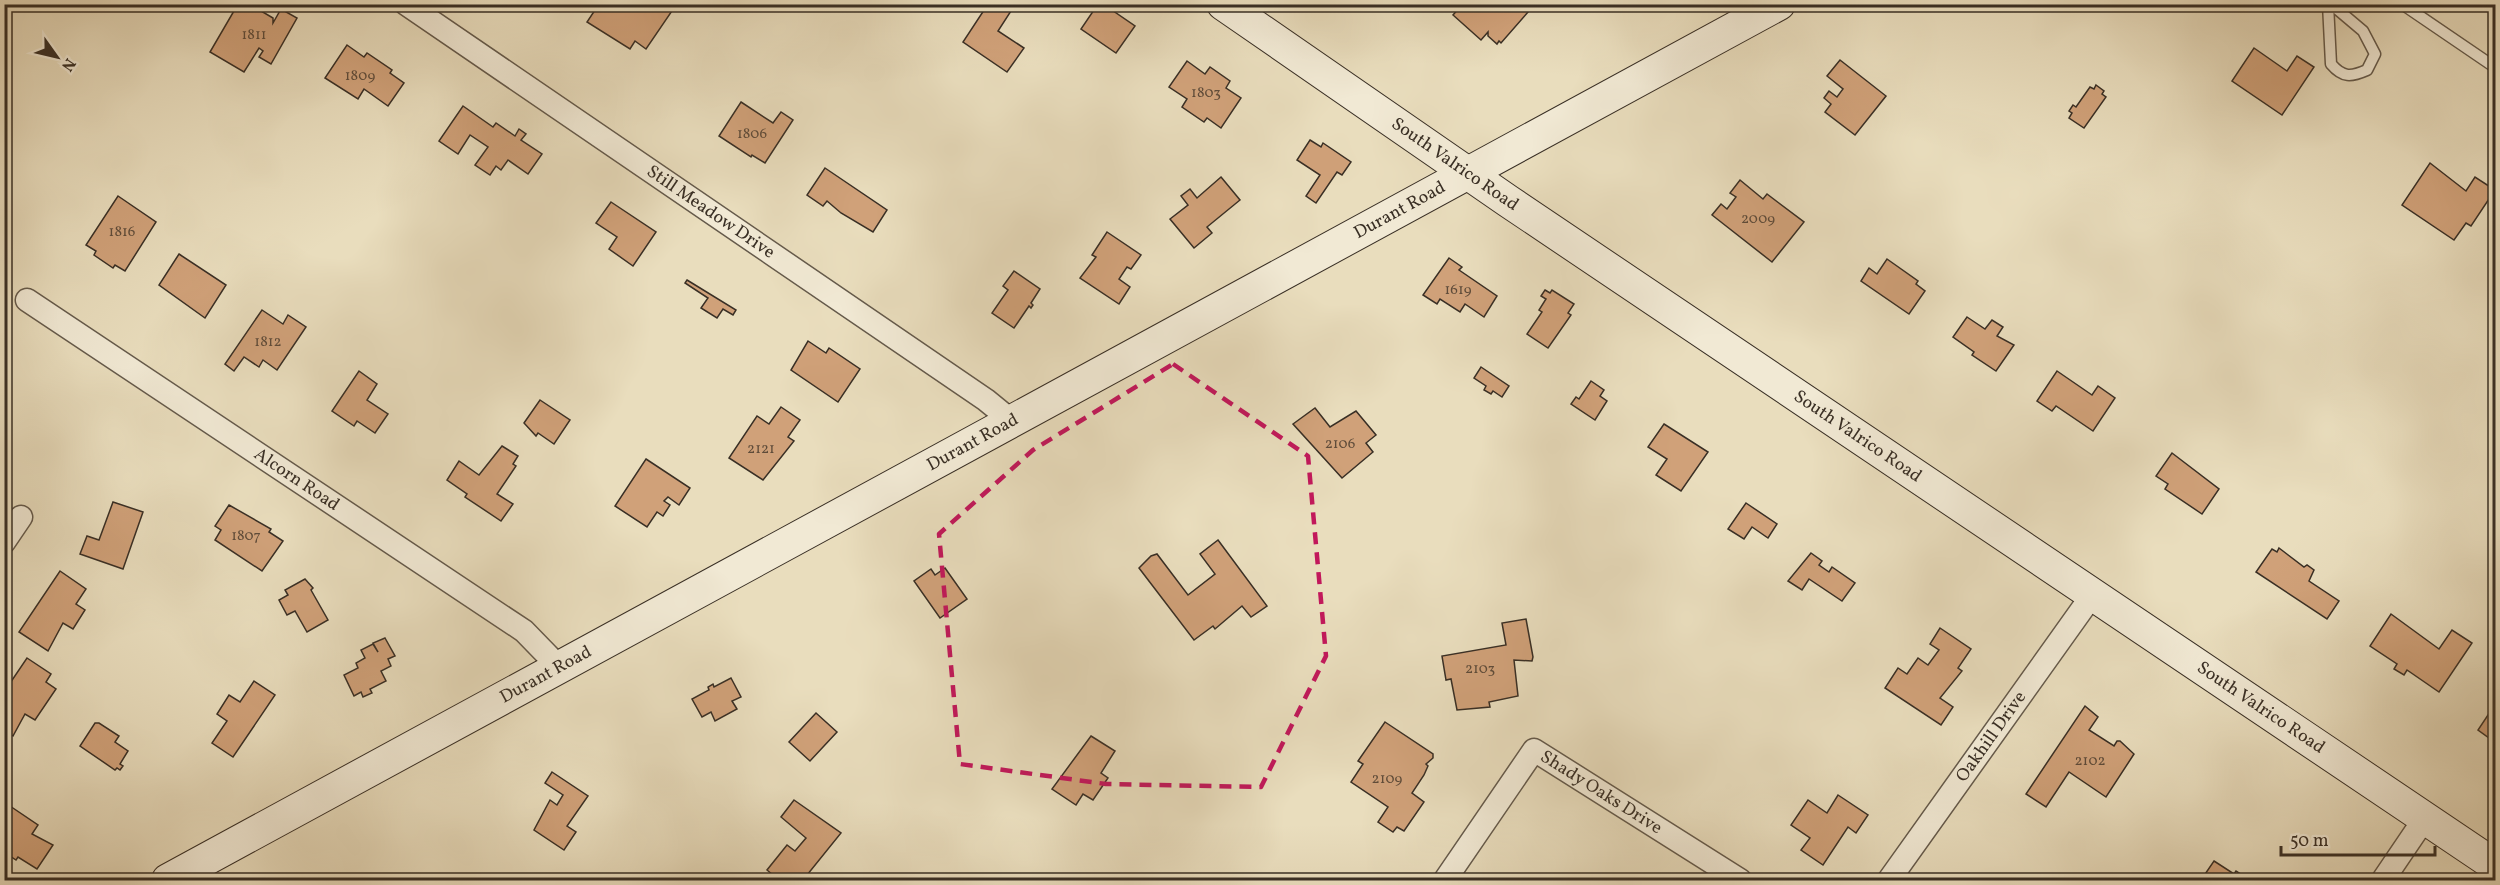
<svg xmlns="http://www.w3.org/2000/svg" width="2500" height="885" font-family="Vollkorn,serif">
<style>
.building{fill:#d0a179;stroke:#392f25;stroke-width:1.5}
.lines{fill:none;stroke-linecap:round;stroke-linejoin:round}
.lane-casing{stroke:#655a4b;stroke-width:13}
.street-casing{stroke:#655a4b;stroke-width:25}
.secondary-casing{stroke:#392f25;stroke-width:34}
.lane{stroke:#f1e9d4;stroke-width:10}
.street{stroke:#f1e9d4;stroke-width:22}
.secondary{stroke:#f1e9d4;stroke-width:32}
.marked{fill:none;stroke:#c2185b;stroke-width:4.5;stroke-dasharray:12 8;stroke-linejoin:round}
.labels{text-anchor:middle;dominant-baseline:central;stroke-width:4.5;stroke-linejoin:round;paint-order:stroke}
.number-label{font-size:15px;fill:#5f4c3a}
.street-label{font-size:18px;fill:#392f25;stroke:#f1e9d4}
</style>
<rect width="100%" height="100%" fill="#e9ddbd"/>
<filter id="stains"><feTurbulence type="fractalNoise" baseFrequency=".00333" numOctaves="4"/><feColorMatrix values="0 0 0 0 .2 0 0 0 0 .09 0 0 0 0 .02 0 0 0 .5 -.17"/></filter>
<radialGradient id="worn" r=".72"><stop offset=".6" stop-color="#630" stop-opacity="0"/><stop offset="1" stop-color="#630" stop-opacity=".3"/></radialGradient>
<g class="building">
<polygon points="238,4 249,8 251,5 273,18 273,23 281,9 297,18 271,64 259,57 263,51 259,48 244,72 210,52"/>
<polygon points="599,4 669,4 674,8 646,49 635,41 630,49 587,22"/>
<polygon points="988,4 1001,4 1011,11 998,31 1024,48 1007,72 963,42"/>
<polygon points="1098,4 1103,4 1135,26 1116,53 1081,29"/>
<polygon points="1452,4 1535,4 1501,43 1499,41 1497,44 1488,36 1488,32 1481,40 1453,15 1460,7"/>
<polygon points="347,45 364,57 367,53 392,70 390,73 404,83 388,106 364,89 358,99 325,78"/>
<polygon points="2254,48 2287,71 2297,56 2314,67 2282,115 2232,81"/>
<polygon points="1840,60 1886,96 1855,135 1825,112 1831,104 1824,98 1829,91 1837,97 1843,89 1827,76"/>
<polygon points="1187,61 1205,74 1210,67 1230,81 1226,88 1241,98 1221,128 1207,118 1204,122 1182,107 1187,99 1169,87"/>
<polygon points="2096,85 2104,91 2102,94 2106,97 2084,128 2069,118 2072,113 2069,111 2073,105 2076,107 2090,87 2094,89"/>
<polygon points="741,102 773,123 781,112 793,120 765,163 752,155 751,157 719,136"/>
<polygon points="463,106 493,127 496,123 515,136 519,129 526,134 521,140 542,154 528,174 508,160 501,170 496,166 490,175 475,165 488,147 470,135 458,154 439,141"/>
<polygon points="1310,140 1321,147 1323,143 1351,162 1342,175 1337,172 1316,203 1306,196 1320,175 1297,160"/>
<polygon points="2430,163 2466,191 2475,177 2495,190 2471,226 2466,223 2454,240 2402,205"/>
<polygon points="825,168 887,210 873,232 841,213 827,201 823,206 807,195"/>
<polygon points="1221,177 1240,200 1207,227 1212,233 1194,248 1170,219 1188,205 1181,196 1190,189 1197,198"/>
<polygon points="1740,180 1763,199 1767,194 1804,222 1772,262 1712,215 1721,204 1727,209 1736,197 1730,193"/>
<polygon points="118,196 156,222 125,271 115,265 113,268 94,255 96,251 86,245"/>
<polygon points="611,202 656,232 633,266 609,249 617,237 596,223"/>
<polygon points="1107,232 1141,255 1131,269 1127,267 1119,279 1130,287 1119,304 1080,278 1096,257 1092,255"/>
<polygon points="179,254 226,285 205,318 159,285"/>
<polygon points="1449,258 1462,267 1459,270 1497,296 1484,317 1465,304 1460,312 1440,299 1437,304 1423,295"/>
<polygon points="1887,259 1918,281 1916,284 1925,291 1909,314 1861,281 1869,268 1877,274"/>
<polygon points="1014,271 1040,289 1031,303 1033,305 1031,308 1029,306 1014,328 992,313 1008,290 1003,286"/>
<polygon points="687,280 736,310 733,315 723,309 717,318 701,308 708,298 685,283"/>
<polygon points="1545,290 1550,293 1552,290 1574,304 1568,313 1571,315 1548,348 1527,334 1542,312 1539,310 1546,299 1541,296"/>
<polygon points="262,310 283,324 288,315 306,327 277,370 263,360 259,367 244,357 234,371 225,364"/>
<polygon points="1967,317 1985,329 1992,320 2003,327 1997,336 2014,345 1996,371 1972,355 1974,352 1953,337"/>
<polygon points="808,341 826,353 829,348 860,369 838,402 791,370"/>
<polygon points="1481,367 1509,386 1502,397 1493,391 1491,394 1484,390 1486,386 1474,378"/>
<polygon points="359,371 377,384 367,400 388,414 375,433 357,421 354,426 332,411"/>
<polygon points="2057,371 2092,395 2098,386 2115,398 2093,431 2056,406 2052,411 2037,401"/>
<polygon points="1591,381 1604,390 1600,396 1607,401 1595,420 1571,404 1576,397 1579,399"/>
<polygon points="540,400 570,420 554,444 538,433 536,436 524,423"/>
<polygon points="781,407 800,420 788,437 794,441 763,480 729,458 757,416 769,424"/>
<polygon points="1315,408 1330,427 1356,411 1376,435 1366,443 1373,452 1342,478 1293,424"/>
<polygon points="1664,424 1708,452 1681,491 1656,475 1667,459 1648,447"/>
<polygon points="502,446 518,456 513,464 516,466 497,494 513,504 501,521 465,497 467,494 447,480 459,461 479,475"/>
<polygon points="2172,453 2219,489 2202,514 2165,489 2168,484 2156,476"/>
<polygon points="646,459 690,488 679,505 668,497 664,501 670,505 663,516 657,512 647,527 615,506"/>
<polygon points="113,502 143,512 123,569 80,554 87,536 99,540"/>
<polygon points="1746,503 1777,524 1768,538 1752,527 1744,539 1728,529"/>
<polygon points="229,505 271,529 269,532 283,541 262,571 215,540 221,530 215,526"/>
<polygon points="1218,540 1267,606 1251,617 1242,606 1215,629 1213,626 1194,640 1139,568 1151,556 1157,554 1188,595 1215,574 1200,554"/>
<polygon points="2279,548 2304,567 2307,565 2314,570 2309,581 2339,601 2327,619 2256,572 2272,549 2277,552"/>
<polygon points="1811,553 1822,561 1819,565 1829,572 1832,567 1855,583 1842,601 1809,579 1802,590 1788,581"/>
<polygon points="945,568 967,599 940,618 914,581 931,569 935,575"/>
<polygon points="60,571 86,589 76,604 85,610 73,629 63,623 48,651 19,632"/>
<polygon points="305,579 313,588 311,590 328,620 307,632 295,611 287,615 279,600 288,595 285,590"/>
<polygon points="2391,614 2439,649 2452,630 2472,643 2439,692 2407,670 2404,675 2394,669 2397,664 2370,646"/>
<polygon points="1526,619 1533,657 1532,661 1514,660 1518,696 1489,702 1490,707 1457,710 1451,679 1446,680 1442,656 1506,645 1502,623"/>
<polygon points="1940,628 1971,649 1958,668 1962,671 1940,698 1953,707 1941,725 1885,688 1898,668 1907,674 1918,658 1928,665 1939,650 1930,644"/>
<polygon points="385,638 395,656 388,659 391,666 381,671 386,681 370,689 372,693 363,697 361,692 354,696 344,675 358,668 356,663 365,658 361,650 373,644 378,652 373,643"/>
<polygon points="27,658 51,674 46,682 56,689 35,720 25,714 13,736 4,730 4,692"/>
<polygon points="731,678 741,697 732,701 737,709 715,721 711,712 702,717 692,699 709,690 708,687 713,684 714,687"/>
<polygon points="254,681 275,695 233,757 212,743 227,721 217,714 229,695 240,702"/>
<polygon points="2085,706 2098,717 2089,730 2114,746 2117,741 2120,741 2134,754 2106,797 2069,772 2046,807 2026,794"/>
<polygon points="2494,706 2496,707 2496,743 2478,730"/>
<polygon points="816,713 837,732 810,761 789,742"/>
<polygon points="1385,722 1433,754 1433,758 1426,764 1428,766 1424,775 1412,793 1424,802 1404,831 1397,827 1393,832 1378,822 1388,807 1351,782 1363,764 1358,761"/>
<polygon points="95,723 99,723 119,736 115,742 128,751 120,764 123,766 120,770 117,768 115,770 80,746"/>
<polygon points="1091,736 1115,751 1101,773 1108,778 1093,800 1083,794 1076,805 1052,789"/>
<polygon points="552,772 588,796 567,826 576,832 564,850 534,830 550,800 557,805 563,795 545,783"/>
<polygon points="1838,795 1868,815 1856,833 1848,827 1823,865 1801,850 1810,838 1791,825 1808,800 1827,813"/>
<polygon points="794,800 841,833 803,880 779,880 767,870 787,845 795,851 806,838 781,817"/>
<polygon points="7,804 38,825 32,834 53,845 37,869 18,857 16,860 4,852 4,808"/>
<polygon points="2214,861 2234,874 2236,871 2250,880 2201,880"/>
</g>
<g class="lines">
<defs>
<g id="lane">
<path d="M2328,4L2331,64C2343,78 2351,77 2367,70L2375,54L2363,31L2331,4"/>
<polyline points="2402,4 2496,68"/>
</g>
<g id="street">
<path id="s1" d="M406,4L986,400L1013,422"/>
<path id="s2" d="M27,300L524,631L560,668"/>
<polyline points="4,542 21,517"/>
<path id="s3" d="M1445,880L1534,750L1740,880"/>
<path id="s4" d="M1889,880L2093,594"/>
<polyline points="2383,880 2425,818"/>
</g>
<g id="secondary">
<path id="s5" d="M1223,4L1508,201L2496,866"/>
<path id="s6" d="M168,880L1779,4"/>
</g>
</defs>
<use href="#lane" class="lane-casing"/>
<use href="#street" class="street-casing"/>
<use href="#secondary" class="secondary-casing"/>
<use href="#lane" class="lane"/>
<use href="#street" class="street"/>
<use href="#secondary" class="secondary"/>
</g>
<path class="marked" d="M1173,364L1308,456L1326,656L1261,787L1106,784L960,764L939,534L1033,450Z"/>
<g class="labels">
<g class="number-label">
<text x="254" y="35">1811</text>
<text x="360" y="76">1809</text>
<text x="1206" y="93">1803</text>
<text x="752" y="134">1806</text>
<text x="1758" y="219">2009</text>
<text x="122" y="232">1816</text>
<text x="1458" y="290">1619</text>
<text x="268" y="342">1812</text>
<text x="1340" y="444">2106</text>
<text x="761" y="449">2121</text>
<text x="246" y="536">1807</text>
<text x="1480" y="669">2103</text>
<text x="2090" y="761">2102</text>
<text x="1387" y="779">2109</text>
</g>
<g class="street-label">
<text stroke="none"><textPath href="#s5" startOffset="282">South Valrico Road</textPath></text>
<text stroke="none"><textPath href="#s6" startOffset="1402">Durant Road</textPath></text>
<text stroke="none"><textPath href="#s1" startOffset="369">Still Meadow Drive</textPath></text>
<text stroke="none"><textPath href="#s5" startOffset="768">South Valrico Road</textPath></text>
<text stroke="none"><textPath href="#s6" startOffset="916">Durant Road</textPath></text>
<text stroke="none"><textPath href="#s2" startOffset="324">Alcorn Road</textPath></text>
<text stroke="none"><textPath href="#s6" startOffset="430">Durant Road</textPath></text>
<text stroke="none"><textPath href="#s5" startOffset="1254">South Valrico Road</textPath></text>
<text stroke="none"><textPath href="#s4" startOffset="176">Oakhill Drive</textPath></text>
<text stroke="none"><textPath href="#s3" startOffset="237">Shady Oaks Drive</textPath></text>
</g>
</g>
<rect width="2500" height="885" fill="none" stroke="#e9ddbd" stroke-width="24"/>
<rect x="6" y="6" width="2488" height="873" fill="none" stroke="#392f25" stroke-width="3"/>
<rect x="12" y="12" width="2476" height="861" fill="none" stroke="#392f25" stroke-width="1.5"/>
<g transform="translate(57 57) rotate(124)" stroke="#f1e9d4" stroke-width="4.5" paint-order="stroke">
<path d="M0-4.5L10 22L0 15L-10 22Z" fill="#392f25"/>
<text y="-9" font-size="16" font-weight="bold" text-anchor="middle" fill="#392f25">N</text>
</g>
<path d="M2281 846v9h154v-9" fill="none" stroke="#392f25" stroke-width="3"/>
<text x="2290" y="846" font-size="18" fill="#392f25" stroke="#f1e9d4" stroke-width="4.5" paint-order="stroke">50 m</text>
<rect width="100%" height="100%" filter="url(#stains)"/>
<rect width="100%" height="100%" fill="url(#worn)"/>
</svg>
